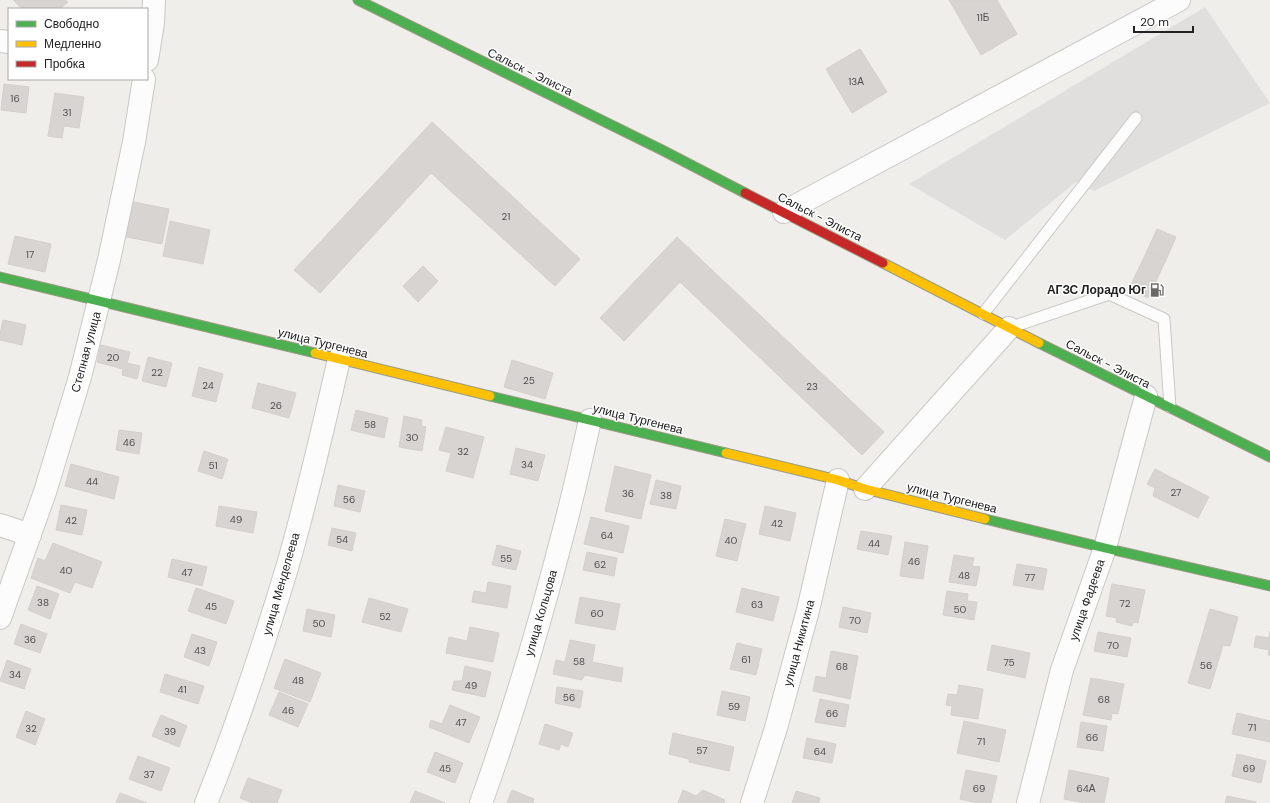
<svg xmlns="http://www.w3.org/2000/svg" width="1270" height="803" font-family="'DM Sans',sans-serif">
<style>
.parking{fill:#e0dfde}
.building{fill:#d7d4d2;stroke:#d3d0cc}
.lines{fill:none;stroke-linecap:round;stroke-linejoin:round}
.lane-casing{stroke:#c9c8c7;stroke-width:13}
.street-casing{stroke:#c9c8c7;stroke-width:24}
.fast-casing{stroke:#999a82;stroke-width:11}
.slow-casing{stroke:#999a82;stroke-width:11}
.jam-casing{stroke:#999a82;stroke-width:11}
.lane{stroke:#fdfcfc;stroke-width:11}
.street{stroke:#fdfcfc;stroke-width:22}
.fast{stroke:#4caf50;stroke-width:9}
.slow{stroke:#ffc107;stroke-width:9}
.jam{stroke:#c62828;stroke-width:9}
.labels{text-anchor:middle;dominant-baseline:central;stroke-width:3;stroke-linejoin:round;paint-order:stroke}
.number-label{font-size:10px;fill:#4f4e4e}
.street-label{font-size:12px;fill:#222;stroke:#fff}
.poi-label{font-size:12px;font-weight:bold;fill:#222;stroke:#fff;text-anchor:end}
</style>
<rect width="100%" height="100%" fill="#f0eeeb"/>
<polygon class="parking" points="1205,7 1270,103 1094,191 1076,182 1005,240 909,184"/>
<g class="building">
<polygon points="13,0 65,0 68,2 60,9 22,9"/>
<polygon points="949,0 997,0 1017,34 981,55"/>
<polygon points="860,49 887,92 852,113 826,69"/>
<polygon points="4,84 29,87 26,113 1,110"/>
<polygon points="55,93 84,97 79,128 64,126 62,138 48,136"/>
<polygon points="432,122 580,259 555,286 431,173 320,293 294,270"/>
<polygon points="129,201 169,209 162,244 122,236"/>
<polygon points="170,221 210,230 203,264 163,256"/>
<polygon points="1157,229 1176,237 1166,260 1147,251"/>
<polygon points="15,236 51,244 45,272 8,264"/>
<polygon points="677,237 884,432 862,455 680,282 624,341 600,318"/>
<polygon points="1147,251 1166,260 1148,298 1129,289"/>
<polygon points="423,266 438,281 418,302 403,286"/>
<polygon points="3,320 26,325 22,345 0,340 0,334"/>
<polygon points="101,345 130,352 127,363 140,366 137,379 122,375 123,369 97,362"/>
<polygon points="148,357 172,363 166,387 142,381"/>
<polygon points="512,360 553,373 545,399 504,387"/>
<polygon points="199,367 223,374 216,402 192,396"/>
<polygon points="258,383 296,393 289,418 252,408"/>
<polygon points="356,410 388,418 384,438 351,430"/>
<polygon points="404,416 422,420 421,426 426,427 422,451 399,447"/>
<polygon points="446,427 484,437 473,478 446,471 451,453 439,450"/>
<polygon points="119,430 142,433 139,454 116,450"/>
<polygon points="516,448 545,455 538,481 510,474"/>
<polygon points="204,451 228,459 222,479 198,471"/>
<polygon points="71,464 119,477 114,499 65,486"/>
<polygon points="615,466 651,475 641,519 605,511"/>
<polygon points="1155,469 1209,497 1198,518 1153,496 1155,488 1147,484"/>
<polygon points="656,480 681,486 676,509 650,504"/>
<polygon points="338,485 365,491 360,512 334,506"/>
<polygon points="61,505 87,510 82,535 56,530"/>
<polygon points="219,506 257,512 253,533 216,526"/>
<polygon points="765,506 796,513 790,541 759,534"/>
<polygon points="591,517 629,526 623,553 584,544"/>
<polygon points="725,519 746,524 737,561 716,556"/>
<polygon points="332,528 356,533 352,551 328,545"/>
<polygon points="861,531 892,536 888,555 857,549"/>
<polygon points="905,542 928,546 923,579 900,576"/>
<polygon points="53,543 102,562 92,588 75,582 70,593 31,578 38,558 45,561"/>
<polygon points="497,545 521,551 516,570 492,565"/>
<polygon points="587,552 617,558 614,576 583,570"/>
<polygon points="954,555 974,558 972,566 980,567 976,586 949,582"/>
<polygon points="172,559 207,567 202,586 168,577"/>
<polygon points="1017,564 1047,569 1043,590 1013,585"/>
<polygon points="488,582 511,586 507,608 472,602 474,591 486,593"/>
<polygon points="1112,584 1145,590 1138,623 1133,622 1132,626 1116,622 1117,618 1106,616"/>
<polygon points="37,586 59,594 50,619 28,610"/>
<polygon points="196,588 234,601 226,624 188,611"/>
<polygon points="742,588 779,597 773,621 736,612"/>
<polygon points="947,591 968,594 967,601 977,602 974,620 943,615"/>
<polygon points="580,597 620,604 615,630 575,623"/>
<polygon points="369,598 408,609 401,632 362,622"/>
<polygon points="843,607 871,613 867,633 839,627"/>
<polygon points="307,609 335,615 331,637 303,631"/>
<polygon points="1210,609 1238,617 1230,646 1223,645 1210,689 1188,683"/>
<polygon points="21,624 47,634 40,653 14,644"/>
<polygon points="470,627 499,633 493,662 446,653 449,637 467,641"/>
<polygon points="1270,631 1270,655 1268,655 1269,650 1254,647 1256,636 1269,638"/>
<polygon points="1098,632 1131,638 1127,657 1094,651"/>
<polygon points="192,634 217,642 209,666 184,657"/>
<polygon points="570,640 595,645 592,662 623,668 621,682 585,675 582,680 553,674 556,660 565,662"/>
<polygon points="737,643 762,649 756,675 730,669"/>
<polygon points="992,645 1030,653 1025,678 987,670"/>
<polygon points="831,651 858,656 850,699 813,691 816,676 826,678"/>
<polygon points="285,659 321,673 310,702 274,688"/>
<polygon points="7,660 31,669 24,689 0,681"/>
<polygon points="465,666 491,672 485,697 452,690 454,681 462,681"/>
<polygon points="165,674 204,686 198,704 160,692"/>
<polygon points="1091,678 1124,684 1118,714 1112,713 1111,720 1083,715"/>
<polygon points="959,685 983,689 978,719 951,715 952,706 946,705 948,694 957,695"/>
<polygon points="557,687 583,691 580,708 555,703"/>
<polygon points="722,691 750,697 745,721 717,715"/>
<polygon points="279,692 308,704 298,727 269,715"/>
<polygon points="820,699 849,705 845,727 815,722"/>
<polygon points="450,705 480,717 469,743 429,727 431,720 442,724"/>
<polygon points="26,711 45,719 35,745 16,737"/>
<polygon points="1237,713 1270,721 1270,742 1232,734"/>
<polygon points="161,715 187,726 179,747 152,736"/>
<polygon points="964,721 1006,730 999,762 957,753"/>
<polygon points="1081,722 1107,726 1103,751 1077,747"/>
<polygon points="545,724 573,733 568,747 561,744 559,750 539,744"/>
<polygon points="673,733 734,747 729,771 689,762 689,759 669,754"/>
<polygon points="807,738 836,744 832,763 803,758"/>
<polygon points="435,752 463,763 455,783 427,772"/>
<polygon points="1237,754 1266,761 1261,783 1232,776"/>
<polygon points="138,756 170,768 161,791 129,779"/>
<polygon points="966,770 997,776 991,803 978,803 960,799"/>
<polygon points="1069,770 1109,778 1104,803 1085,803 1064,799"/>
<polygon points="248,778 282,790 277,803 253,803 240,798"/>
<polygon points="512,790 534,799 533,803 507,803"/>
<polygon points="683,790 696,796 703,790 725,800 724,803 678,803"/>
<polygon points="415,791 445,803 410,803"/>
<polygon points="796,791 820,798 819,803 792,803"/>
<polygon points="120,793 147,803 116,803"/>
<polygon points="1227,796 1256,802 1256,803 1225,803"/>
</g>
<g class="lines">
<defs>
<g id="lane">
<polyline points="983,314 1136,118"/>
<polyline points="1009,328 1109,294 1164,319 1170,407"/>
</g>
<g id="street">
<polyline points="0,41 9,42"/>
<polyline points="147,60 153,23 154,0"/>
<polyline points="784,212 1179,0"/>
<polyline points="865,489 1009,328"/>
<polyline points="0,525 30,535"/>
<polyline points="0,618 45,492 80,377 109,260 134,142 144,79"/>
<path d="M206,803C237,726 263,647 287,568C307,499 323,429 339,359"/>
<path d="M481,803C512,717 538,630 561,541C572,501 581,460 590,420"/>
<polyline points="752,803 776,728 808,610 838,480"/>
<polyline points="1028,803 1062,670 1105,548 1146,396"/>
</g>
<g id="fast">
<polyline points="358,0 662,150 745,193"/>
<polyline points="0,277 315,353"/>
<polyline points="1039,343 1270,457"/>
<polyline points="490,396 726,453"/>
<polyline points="985,519 1105,548 1270,586"/>
</g>
<g id="slow">
<polyline points="883,263 1039,343"/>
<polyline points="315,353 490,396"/>
<polyline points="726,453 838,480 865,489 985,519"/>
</g>
<polyline id="jam" points="745,193 883,263"/>
</defs>
<use href="#lane" class="lane-casing"/>
<use href="#street" class="street-casing"/>
<use href="#fast" class="fast-casing"/>
<use href="#slow" class="slow-casing"/>
<use href="#jam" class="jam-casing"/>
<use href="#lane" class="lane"/>
<use href="#street" class="street"/>
<use href="#fast" class="fast"/>
<use href="#slow" class="slow"/>
<use href="#jam" class="jam"/>
</g>
<defs>
<symbol id="fuel-bare" viewBox="-9 -9 18 18"><path d="M-5.5-6h7V0h2V4h1.3V-2.5L3-4.5l.8-.8L6-3V5H2.5V1h-1V6h-7ZM-4.2-4.7v3.2H.2V-4.7Z" fill="#6a6968" stroke="#fff" stroke-width="2.5" paint-order="stroke"/></symbol>
</defs>
<g fill-rule="evenodd">
<use href="#fuel-bare" x="1147" y="280" width="20" height="20"/>
</g>
<g class="labels">
<g class="number-label">
<text x="983" y="17">11Б</text>
<text x="856" y="81">13А</text>
<text x="15" y="98">16</text>
<text x="67" y="112">31</text>
<text x="506" y="216">21</text>
<text x="30" y="254">17</text>
<text x="113" y="357">20</text>
<text x="157" y="372">22</text>
<text x="529" y="380">25</text>
<text x="208" y="385">24</text>
<text x="812" y="386">23</text>
<text x="276" y="405">26</text>
<text x="370" y="424">58</text>
<text x="412" y="437">30</text>
<text x="129" y="442">46</text>
<text x="463" y="451">32</text>
<text x="527" y="464">34</text>
<text x="213" y="465">51</text>
<text x="92" y="481">44</text>
<text x="1176" y="492">27</text>
<text x="628" y="493">36</text>
<text x="666" y="495">38</text>
<text x="349" y="499">56</text>
<text x="236" y="519">49</text>
<text x="71" y="520">42</text>
<text x="777" y="523">42</text>
<text x="607" y="535">64</text>
<text x="342" y="539">54</text>
<text x="731" y="540">40</text>
<text x="874" y="543">44</text>
<text x="506" y="558">55</text>
<text x="914" y="561">46</text>
<text x="600" y="564">62</text>
<text x="66" y="570">40</text>
<text x="187" y="572">47</text>
<text x="964" y="575">48</text>
<text x="1030" y="577">77</text>
<text x="43" y="602">38</text>
<text x="1125" y="603">72</text>
<text x="757" y="604">63</text>
<text x="211" y="606">45</text>
<text x="960" y="609">50</text>
<text x="597" y="613">60</text>
<text x="385" y="616">52</text>
<text x="855" y="620">70</text>
<text x="319" y="623">50</text>
<text x="30" y="639">36</text>
<text x="1113" y="645">70</text>
<text x="200" y="650">43</text>
<text x="746" y="659">61</text>
<text x="579" y="661">58</text>
<text x="1009" y="662">75</text>
<text x="1206" y="665">56</text>
<text x="842" y="666">68</text>
<text x="15" y="674">34</text>
<text x="298" y="680">48</text>
<text x="471" y="685">49</text>
<text x="182" y="689">41</text>
<text x="569" y="697">56</text>
<text x="1104" y="699">68</text>
<text x="734" y="706">59</text>
<text x="288" y="710">46</text>
<text x="832" y="713">66</text>
<text x="461" y="722">47</text>
<text x="1252" y="727">71</text>
<text x="31" y="728">32</text>
<text x="170" y="731">39</text>
<text x="1092" y="737">66</text>
<text x="981" y="741">71</text>
<text x="702" y="750">57</text>
<text x="820" y="751">64</text>
<text x="445" y="768">45</text>
<text x="1249" y="768">69</text>
<text x="149" y="774">37</text>
<text x="979" y="788">69</text>
<text x="1086" y="788">64А</text>
</g>
<g class="street-label">
<text transform="translate(530 72) rotate(26)">Сальск - Элиста</text>
<text transform="translate(820 217) rotate(27)">Сальск - Элиста</text>
<text transform="translate(323 343) rotate(14)">улица Тургенева</text>
<text transform="translate(86 352) rotate(-75)">Степная улица</text>
<text transform="translate(1108 364) rotate(27)">Сальск - Элиста</text>
<text transform="translate(638 419) rotate(14)">улица Тургенева</text>
<text transform="translate(952 498) rotate(14)">улица Тургенева</text>
<text transform="translate(281 584) rotate(-74)">улица Менделеева</text>
<text transform="translate(1087 600) rotate(-71)">улица Фадеева</text>
<text transform="translate(541 613) rotate(-74)">улица Кольцова</text>
<text transform="translate(799 643) rotate(-75)">улица Никитина</text>
</g>
<g class="poi-label">
<text x="1146" y="290">АГЗС Лорадо Юг</text>
</g>
</g>
<rect x="8" y="8" width="140" height="72" fill="#ffffff" stroke="#a7a7a7"/>
<rect x="16" y="21" width="20" height="6" fill="#4caf50" stroke="#a7a7a7"/>
<text x="44" y="28" font-size="12" fill="#222222">Свободно</text>
<rect x="16" y="41" width="20" height="6" fill="#ffc107" stroke="#a7a7a7"/>
<text x="44" y="48" font-size="12" fill="#222222">Медленно</text>
<rect x="16" y="61" width="20" height="6" fill="#c62828" stroke="#a7a7a7"/>
<text x="44" y="68" font-size="12" fill="#222222">Пробка</text>
<path d="M1134 26v6h59v-6" fill="none" stroke="#222222" stroke-width="2"/>
<text x="1140" y="26" font-size="12" fill="#222222" stroke="#ffffff" stroke-width="3" paint-order="stroke">20 m</text>
</svg>
